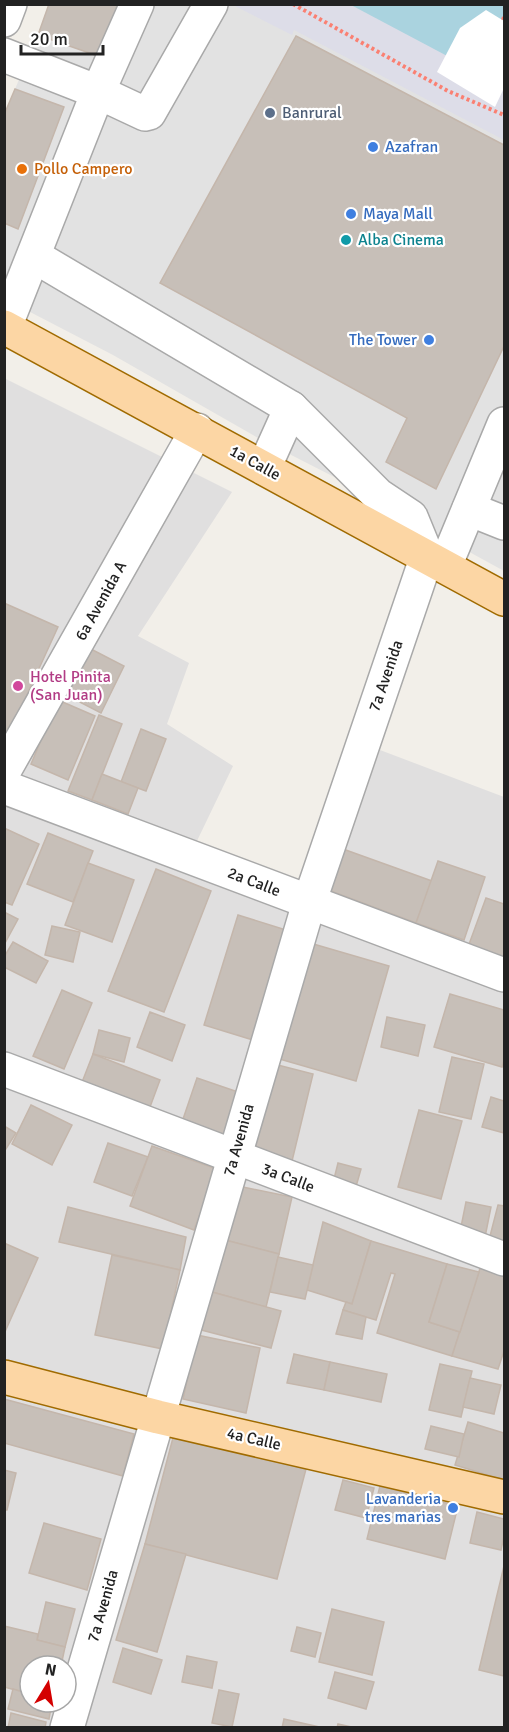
<svg xmlns="http://www.w3.org/2000/svg" width="509" height="1732" font-family="Signika,sans-serif">
<style>
.residential{fill:#e0dfdf;fill-rule:evenodd}
.parking{fill:#e2e2e2}
.plaza{fill:#dddde8}
.water{fill:#aad3df}
.pier{fill:#fff}
.building{fill:#c7bfb8;stroke:#c4b6ab;stroke-width:1.5}
.lines{fill:none;stroke-linecap:round;stroke-linejoin:round}
.minor-casing{stroke:#a9a9a9;stroke-width:36}
.major-casing{stroke:#a06b00;stroke-width:36}
.path{stroke:#fa8072;stroke-width:4;stroke-dasharray:3 3;stroke-linecap:butt}
.minor{stroke:#fff;stroke-width:33}
.major{stroke:#fcd6a4;stroke-width:33}
.service-dot{fill:#5c6f8a;stroke:#fff;stroke-width:2}
.shop-dot{fill:#3f7fe0;stroke:#fff;stroke-width:2}
.food-dot{fill:#e8710a;stroke:#fff;stroke-width:2}
.culture-dot{fill:#0f9aa8;stroke:#fff;stroke-width:2}
.hotel-dot{fill:#d1479c;stroke:#fff;stroke-width:2}
.labels{text-anchor:middle;dominant-baseline:central;stroke-width:4.5;stroke-linejoin:round;paint-order:stroke}
.service-label{font-size:16px;fill:#4e5e75;stroke:#fff;text-anchor:start}
.shop-label{font-size:16px;fill:#366cbe;stroke:#fff;text-anchor:start}
.food-label{font-size:16px;fill:#c56008;stroke:#fff;text-anchor:start}
.culture-label{font-size:16px;fill:#0d838f;stroke:#fff;text-anchor:start}
.street-label{font-size:16px;fill:#222;stroke:#fff}
.hotel-label{font-size:16px;fill:#b23c85;stroke:#fff;text-anchor:start}
</style>
<rect width="100%" height="100%" fill="#f2efe9"/>
<path class="residential" d="M4,378L232,492L138,636L189,663L167,724L233,766L195,845L323,893L380,750L504,797V1727H5ZM30,1666H66V1702H30Z"/>
<polygon class="parking" points="125,5 353,5 504,86 504,145 296,36 160,283 407,418 386,462 436,489 504,346 504,571 433,532 434,528 258,438 113,355 5,299 4,223 18,228 63,107 15,89 38,35 98,56"/>
<polygon class="plaza" points="233,5 351,5 504,83 504,140 294,30 292,35"/>
<polygon class="water" points="351,5 504,5 504,22 451,58"/>
<polygon class="pier" points="486,10 504,21 504,88 495,107 437,72 460,28"/>
<g class="building">
<polygon points="49,4 125,4 98,56 38,35"/>
<polygon points="296,36 504,145 504,346 436,489 386,462 407,418 160,283"/>
<polygon points="15,89 64,107 18,229 4,223 4,115"/>
<polygon points="4,603 58,627 4,745"/>
<polygon points="87,647 124,666 101,713 66,695"/>
<polygon points="58,700 95,716 68,780 31,764"/>
<polygon points="99,715 122,724 92,800 68,791"/>
<polygon points="141,729 166,739 146,791 121,782"/>
<polygon points="102,774 138,788 128,814 92,800"/>
<polygon points="4,828 39,844 12,905 4,902"/>
<polygon points="48,833 93,851 73,902 27,884"/>
<polygon points="343,849 432,881 416,923 328,890"/>
<polygon points="438,861 485,877 464,940 416,923"/>
<polygon points="88,863 134,880 112,942 65,925"/>
<polygon points="156,869 211,891 164,1012 108,991"/>
<polygon points="486,898 504,904 504,961 468,947"/>
<polygon points="4,912 18,919 4,945"/>
<polygon points="238,915 286,930 253,1040 204,1025"/>
<polygon points="52,926 80,932 73,962 45,955"/>
<polygon points="13,942 48,961 36,983 4,967 4,957"/>
<polygon points="310,943 389,966 356,1081 276,1058"/>
<polygon points="62,990 92,1003 64,1069 33,1056"/>
<polygon points="450,994 504,1010 504,1060 502,1067 434,1047"/>
<polygon points="150,1012 185,1025 172,1061 137,1047"/>
<polygon points="387,1017 425,1025 418,1056 381,1047"/>
<polygon points="99,1030 130,1038 124,1062 93,1054"/>
<polygon points="93,1054 160,1080 147,1115 79,1090"/>
<polygon points="452,1057 484,1064 471,1119 439,1112"/>
<polygon points="270,1063 313,1074 292,1161 248,1151"/>
<polygon points="197,1078 238,1092 222,1141 180,1128"/>
<polygon points="491,1097 504,1101 504,1133 482,1127"/>
<polygon points="31,1105 72,1125 52,1165 12,1144"/>
<polygon points="419,1110 462,1121 441,1199 398,1187"/>
<polygon points="4,1126 16,1133 4,1152"/>
<polygon points="108,1143 148,1157 132,1196 94,1182"/>
<polygon points="152,1146 217,1169 194,1230 130,1206"/>
<polygon points="338,1163 361,1169 355,1190 333,1183"/>
<polygon points="238,1186 292,1197 279,1254 225,1240"/>
<polygon points="466,1202 491,1207 485,1237 460,1232"/>
<polygon points="498,1205 504,1206 504,1244 489,1240"/>
<polygon points="68,1207 186,1237 180,1270 59,1242"/>
<polygon points="323,1222 371,1241 352,1304 307,1290"/>
<polygon points="225,1240 279,1254 266,1307 212,1292"/>
<polygon points="371,1241 447,1264 429,1322 460,1332 452,1356 377,1333 395,1274 391,1273 376,1320 343,1310 346,1302 352,1304"/>
<polygon points="4,1243 38,1258 4,1334"/>
<polygon points="112,1255 180,1270 163,1349 95,1335"/>
<polygon points="278,1257 313,1265 305,1299 270,1292"/>
<polygon points="482,1262 504,1270 504,1351 498,1369 452,1356"/>
<polygon points="447,1264 479,1272 460,1332 429,1322"/>
<polygon points="212,1292 281,1311 271,1348 201,1330"/>
<polygon points="343,1310 366,1317 362,1339 336,1334"/>
<polygon points="197,1335 260,1348 246,1413 183,1399"/>
<polygon points="294,1354 330,1362 324,1390 287,1383"/>
<polygon points="330,1362 387,1374 381,1402 324,1390"/>
<polygon points="440,1364 472,1371 461,1417 429,1410"/>
<polygon points="470,1378 501,1385 494,1414 463,1407"/>
<polygon points="4,1399 134,1434 123,1476 4,1443"/>
<polygon points="468,1422 504,1433 504,1480 455,1465"/>
<polygon points="431,1426 464,1434 459,1457 425,1449"/>
<polygon points="174,1434 306,1469 277,1579 145,1544"/>
<polygon points="4,1470 16,1473 7,1510 4,1510"/>
<polygon points="343,1480 374,1488 366,1518 335,1510"/>
<polygon points="380,1486 458,1506 445,1559 367,1539"/>
<polygon points="477,1512 504,1519 504,1536 501,1550 470,1543"/>
<polygon points="44,1523 101,1539 87,1590 29,1573"/>
<polygon points="145,1544 186,1554 157,1652 116,1640"/>
<polygon points="504,1566 504,1676 479,1670"/>
<polygon points="46,1602 75,1609 65,1647 37,1640"/>
<polygon points="332,1609 384,1622 372,1675 319,1662"/>
<polygon points="4,1626 38,1634 37,1640 65,1647 61,1666 30,1666 30,1694 4,1687"/>
<polygon points="297,1627 321,1633 315,1657 291,1651"/>
<polygon points="123,1648 162,1660 151,1694 113,1682"/>
<polygon points="187,1656 217,1662 212,1688 182,1682"/>
<polygon points="335,1672 374,1682 366,1709 328,1698"/>
<polygon points="13,1689 30,1694 30,1702 52,1702 49,1719 8,1709"/>
<polygon points="219,1690 239,1694 232,1727 212,1723"/>
<polygon points="11,1713 46,1722 45,1728 8,1728"/>
<polygon points="284,1719 324,1728 282,1728"/>
<polygon points="338,1724 356,1728 337,1728"/>
</g>
<g class="lines">
<defs>
<g id="minor">
<polyline points="137,4 98,92 145,114 149,113 211,4"/>
<polyline points="4,20 10,4"/>
<polyline points="4,55 98,92 5,327"/>
<polyline points="34,256 291,408 264,468"/>
<polyline points="469,509 504,523"/>
<polyline points="445,566 504,424"/>
<polyline points="4,771 197,430"/>
<polyline points="4,787 504,975"/>
<polyline points="4,1069 504,1259"/>
<polyline points="67,1728 309,903 427,556 411,517 378,495 291,408"/>
</g>
<g id="major">
<polyline points="4,327 504,599"/>
<polyline points="4,1377 158,1417 504,1497"/>
</g>
</defs>
<use href="#minor" class="minor-casing"/>
<use href="#major" class="major-casing"/>
<g class="path">
<polyline points="293,4 448,91 504,115"/>
<polyline points="503,20 504,17"/>
</g>
<use href="#minor" class="minor"/>
<use href="#major" class="major"/>
</g>
<circle class="service-dot" cx="270" cy="113" r="6"/>
<g class="shop-dot">
<circle cx="373" cy="147" r="6"/>
<circle cx="351" cy="214" r="6"/>
<circle cx="429" cy="340" r="6"/>
<circle cx="453" cy="1508" r="6"/>
</g>
<circle class="food-dot" cx="22" cy="169" r="6"/>
<circle class="culture-dot" cx="346" cy="240" r="6"/>
<circle class="hotel-dot" cx="18" cy="686" r="6"/>
<g class="labels">
<g class="service-label">
<text x="282" y="113">Banrural</text>
</g>
<g class="shop-label">
<text x="385" y="147">Azafran</text>
<text x="363" y="214">Maya Mall</text>
<text x="417" y="340" text-anchor="end">The Tower</text>
<text x="441" y="1499" text-anchor="end">Lavanderia<tspan x="441" dy="18">tres marias</tspan></text>
</g>
<g class="food-label">
<text x="34" y="169">Pollo Campero</text>
</g>
<g class="culture-label">
<text x="358" y="240">Alba Cinema</text>
</g>
<g class="street-label">
<text transform="translate(255 463) rotate(29)">1a Calle</text>
<text transform="translate(101 601) rotate(-61)">6a Avenida A</text>
<text transform="translate(386 676) rotate(-71)">7a Avenida</text>
<text transform="translate(254 882) rotate(21)">2a Calle</text>
<text transform="translate(239 1140) rotate(-74)">7a Avenida</text>
<text transform="translate(288 1178) rotate(21)">3a Calle</text>
<text transform="translate(254 1439) rotate(13)">4a Calle</text>
<text transform="translate(103 1606) rotate(-74)">7a Avenida</text>
</g>
<g class="hotel-label">
<text x="30" y="677">Hotel Pinita<tspan x="30" dy="18">(San Juan)</tspan></text>
</g>
</g>
<rect width="509" height="1732" fill="none" stroke="#222222" stroke-width="12"/>
<g transform="translate(48 1684) rotate(11)"><circle r="28" fill="#ffffff" stroke="#a7a7a7" stroke-width="1.5"/>
<path d="M0-4.5L10 22L0 15L-10 22Z" fill="#d40000"/>
<text y="-9" font-size="16" font-weight="bold" text-anchor="middle" fill="#222222">N</text>
</g>
<path d="M21 45v9h82v-9" fill="none" stroke="#222222" stroke-width="3"/>
<text x="30" y="45" font-size="18" fill="#222222" stroke="#ffffff" stroke-width="4.5" paint-order="stroke">20 m</text>
</svg>
